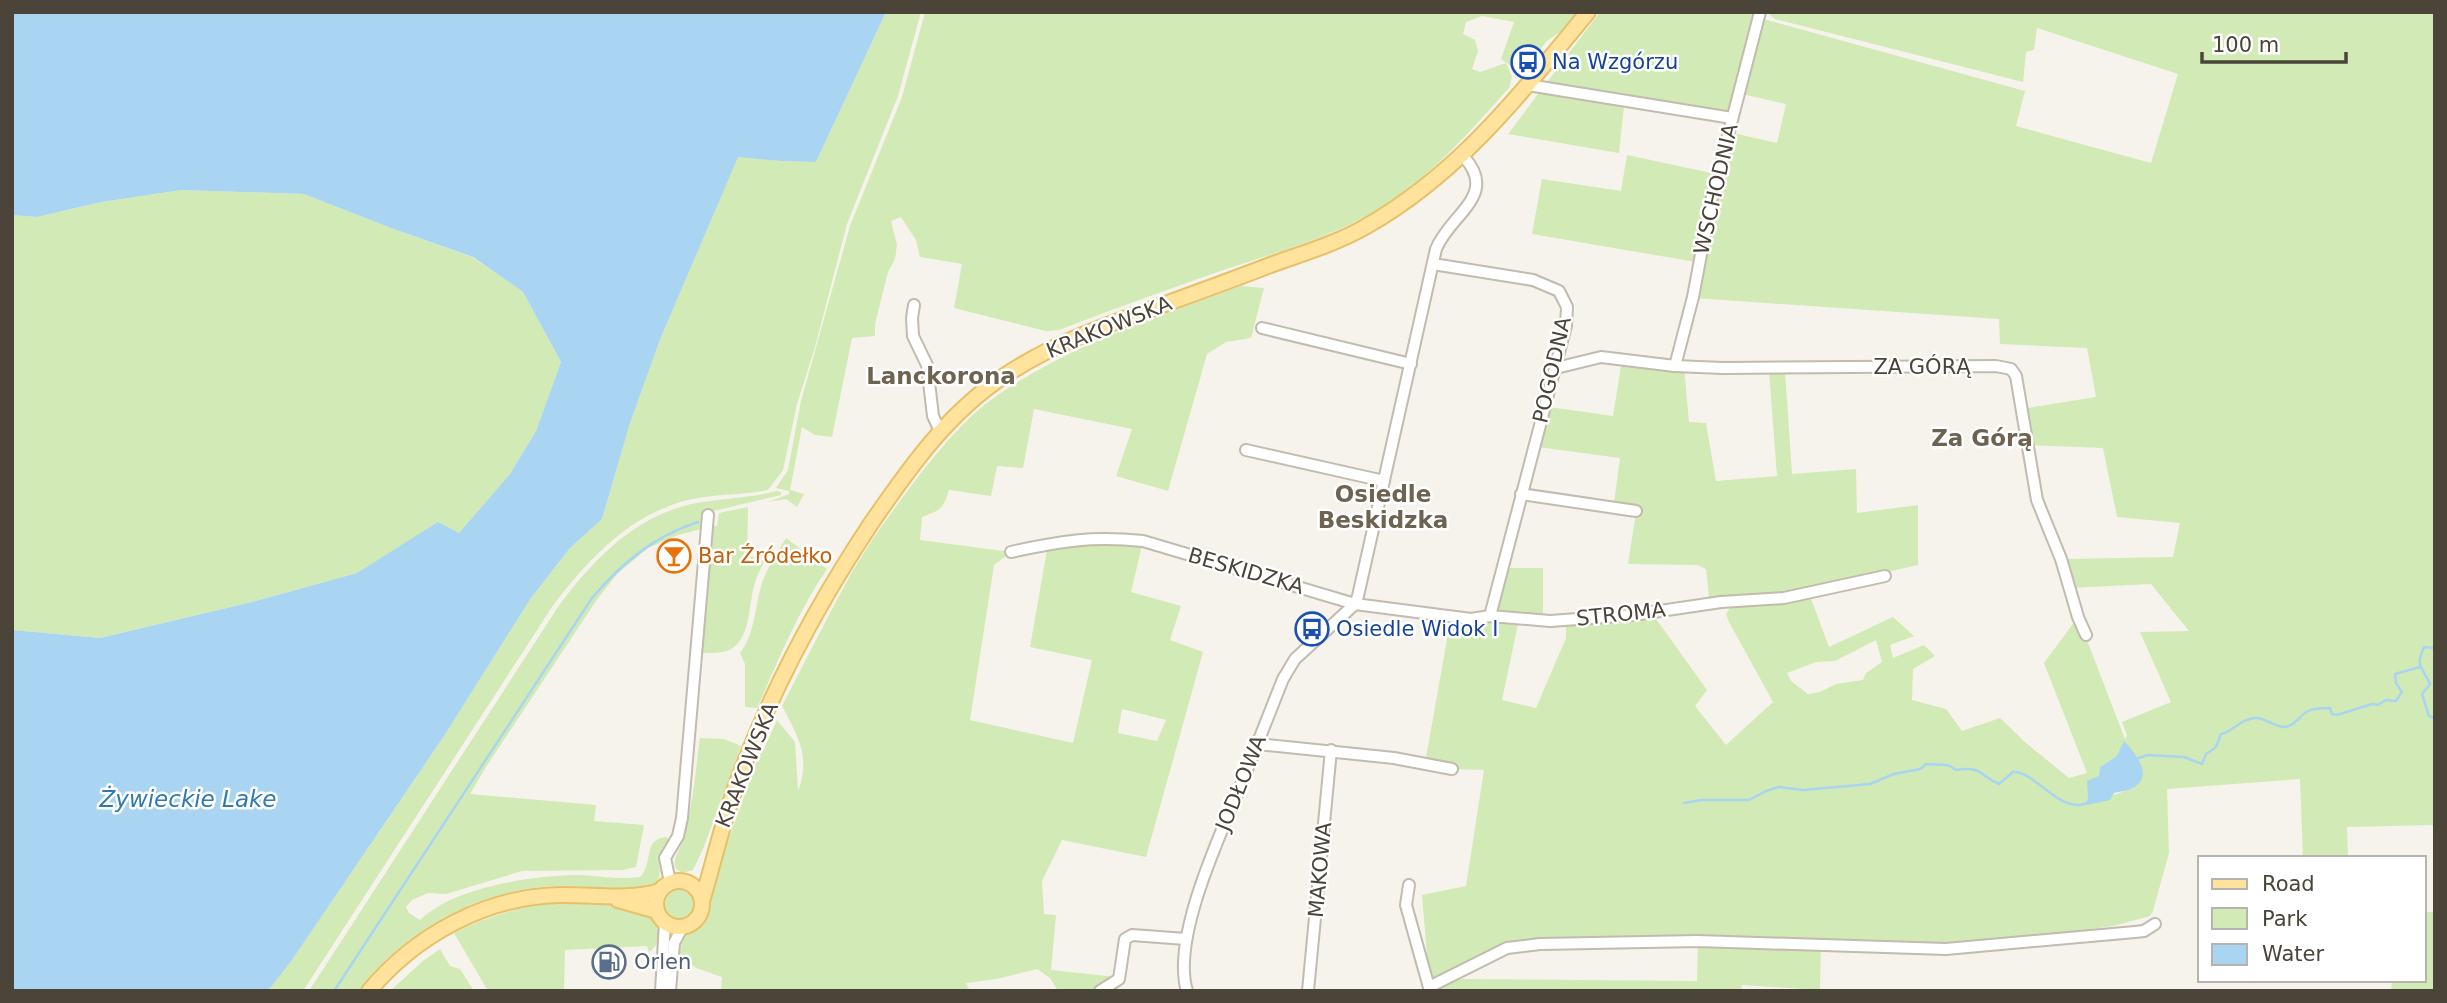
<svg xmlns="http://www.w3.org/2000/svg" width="2447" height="1003" font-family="'DejaVu Sans',sans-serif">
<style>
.green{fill:#d2eab5;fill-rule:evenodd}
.water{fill:#a9d4f2}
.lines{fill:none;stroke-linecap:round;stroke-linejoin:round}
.stream{stroke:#a9d4f2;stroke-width:2.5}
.minor-casing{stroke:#c2bbae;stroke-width:14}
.major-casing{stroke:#e6c16a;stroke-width:18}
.minor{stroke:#fff;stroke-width:10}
.major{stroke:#ffe39c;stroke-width:14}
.labels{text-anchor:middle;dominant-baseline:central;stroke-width:5;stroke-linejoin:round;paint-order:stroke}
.transit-label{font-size:21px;fill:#164399;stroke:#fff;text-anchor:start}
.street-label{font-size:21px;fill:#4b4439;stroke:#fff}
.food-label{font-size:21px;fill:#c56008;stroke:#fff;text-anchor:start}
.service-label{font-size:21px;fill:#4e5e75;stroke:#fff;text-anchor:start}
.neighbourhood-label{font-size:23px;font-weight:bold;fill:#6e6250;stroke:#fff}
.water-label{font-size:23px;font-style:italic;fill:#2e7ab2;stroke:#fff}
</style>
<rect width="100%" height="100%" fill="#f6f3ec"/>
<g class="green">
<path d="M886,12H921L898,96L847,224L815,347L797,404L783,470L768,490C745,495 721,494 698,498C634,509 589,558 552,607L303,991H268L292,960L444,736L531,598L570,548L602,519L630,423L661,337L738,156L780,161L816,162Z"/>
<path d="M925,12H1580L1572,23L1547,41L1520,72L1501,59L1514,22L1482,16L1466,22L1463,34L1475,40L1478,51L1472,69L1480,72L1506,63L1512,77L1509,88C1470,131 1432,176 1382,207C1335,236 1281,251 1229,268C1172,288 1116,308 1059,330L1046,331L954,308L962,264L920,257L916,240L901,217L891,221L897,245L895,259L888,272L875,324V336L852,338L832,437L815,435L802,427L790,490L804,494L797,507L786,499L768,502L789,494V491L776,488L788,470L801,401L850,226L902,97Z"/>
<path d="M1600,12H1760V18L2025,91L2016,126L2151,163L2178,74L2037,28L2034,50L2026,52L2023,82L1775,19L1766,12H2435V825L2347,827L2348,858H2303L2300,779L2167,789L2169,853L2153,911L2150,916L2113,926L1946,949L1821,945L1820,990L1742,985L1741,991H1430L1422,895L1466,886L1484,770L1452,769L1425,763L1451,617L1490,616L1518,624L1502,700L1536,708L1566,638V623L1654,616L1707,690L1695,706L1726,745L1773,702L1729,622L1726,614L1732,605L1810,596L1829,647L1893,617L1914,636L1890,645L1893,658L1924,645L1935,656L1913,669L1912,700L1946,709L1962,731L2000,718L2026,743L2069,778L2087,773L2044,663L2078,617L2125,739L2127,735L2122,722L2171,702L2140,632L2189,631L2151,584L2070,588L2065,559L2173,557L2180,523L2117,517L2103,448L2027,445L2018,432L2021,409L2096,397L2087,348L2000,344L1999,319L1694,298L1707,229L1733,133L1777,143L1786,104L1742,94L1729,123L1624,106L1619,153L1508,134ZM1876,640L1882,662L1866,673L1863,680L1836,684L1820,692L1808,694L1791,681L1787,673L1816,662L1835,661ZM2119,749L2135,788L2085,804L2099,776L2100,767L2117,757ZM1698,941L1697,981L1462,979L1434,986L1514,946Z"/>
<polygon points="1627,155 1716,174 1696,262 1532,234 1542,179 1621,191"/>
<polygon points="182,190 304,194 391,228 472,257 523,292 561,362 536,431 510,474 459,533 438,523 357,573 252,602 100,638 12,630 12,215 37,217 101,202"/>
<path d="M1241,286L1264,288L1251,338L1226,342L1207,354L1168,491L1116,476L1132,429L1034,409L1023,468L997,466L991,496L949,490C943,509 941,510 922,517L920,540L1011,552L994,565L970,720L1073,743L1092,660L1030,647L1047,550L1095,544L1115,546L1120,539L1143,541L1131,592L1181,606L1170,640L1203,652L1146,857L1062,840L1042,881L1044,914L1056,915L1051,970L1116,977L1095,991H1058L1050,978L1037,969L997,979L966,983L970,991H721L722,977L696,968L679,955L684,936L699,926L704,919L720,863L758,758L764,749L777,720L795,742L798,791C811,757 798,736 782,706C805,662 827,617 851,574C871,539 897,505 921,473C943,446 966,417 995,397C1069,345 1157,317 1241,286ZM1122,709L1166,720L1157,741L1118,733Z"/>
<polygon points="1622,360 1684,366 1689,422 1706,423 1716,481 1777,476 1769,371 1785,371 1792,474 1856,469 1857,513 1918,505 1918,565 1785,595 1700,603 1698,600 1709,598 1706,569 1697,565 1628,564 1637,506 1614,503 1620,458 1538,447 1549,407 1613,416"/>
<path d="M777,491L781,492V495L701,514L702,529L678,535L648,548L617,574L596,601L486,767L470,794L596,805L594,821L644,825L636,867L623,870L522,871L446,894L428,893L412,900L406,907L409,913L420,920C454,887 534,875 580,875C599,876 620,880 640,877C654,864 642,838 667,837L668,840C651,861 666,869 656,884C632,897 597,887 571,886C490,883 407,927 358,991H309L556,610C591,561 636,514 697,503C724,498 751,498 777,491Z"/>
<path d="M748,507L747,555L765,560C761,568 756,577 754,586C749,604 750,635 734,647C726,654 712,653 702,653L713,526H717L719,513Z"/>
<path d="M786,538L827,569C797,613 778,661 757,708L745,707V664L740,653C755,634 755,606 762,583C768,566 777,553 786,538Z"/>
<polygon points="1506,568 1543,568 1543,614 1529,617 1494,611 1501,596"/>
<path d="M700,738L724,739L741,746L703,849L693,870L682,873L675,868C673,858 679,852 682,842C693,810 695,772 700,738Z"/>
<circle cx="679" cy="903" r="16"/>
<path d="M574,903C602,905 668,900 657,944L649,953L647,946L565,950L564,991H488L454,933C492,913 532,903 574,903Z"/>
<polygon points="2424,912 2435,912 2435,991 2391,991 2392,980 2424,980"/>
<polygon points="440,949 450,966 460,969 474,991 390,991 423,961"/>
</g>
<g class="water">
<polygon points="12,12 886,12 816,162 780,161 738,157 661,337 630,423 602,519 570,548 531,598 444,736 292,960 268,991 12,991 12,630 100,638 252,602 357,573 438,522 459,533 510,474 536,431 561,362 523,292 473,257 391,228 304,194 182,190 101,202 37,217 12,215"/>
<path d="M2124,741C2134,752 2153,773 2136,786C2131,791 2121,791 2114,793L2110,800L2086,805L2085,804L2088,798L2087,781L2099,776L2100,767L2116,757Z"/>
</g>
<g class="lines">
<g class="stream">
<path d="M2435,648L2424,647C2415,667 2422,666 2430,684L2422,694L2429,716L2435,718"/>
<path d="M2136,759L2147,755L2184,757L2202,764L2206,754L2216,747L2221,734C2234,731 2240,719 2255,718C2265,717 2274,728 2286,727C2296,725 2300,715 2308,711C2314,708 2323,708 2330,708L2332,714L2337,715L2372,704L2378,705L2386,700L2396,701L2402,692L2396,683L2395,674L2420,667"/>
<path d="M1684,803L1701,800H1749L1766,791L1779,787L1803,790L1870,784L1894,774L1920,769L1926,764L1948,765L1956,770C1983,766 1978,775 1999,784L2013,772C2036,771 2060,815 2087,803"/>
<path d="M334,991L592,598C622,563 654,536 698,522"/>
</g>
<defs>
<g id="minor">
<polyline points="1528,85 1732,118"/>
<polyline points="1433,264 1533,280 1559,291 1567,307 1566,326 1490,616"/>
<polyline points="914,305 912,318 913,336 927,365 933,416 940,431"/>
<polyline points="1262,328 1411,364"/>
<polyline points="1675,366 1693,297 1711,201 1760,12"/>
<polyline points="1556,368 1601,357 1675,366 1723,368 1996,366 2011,369 2016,376 2037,500 2061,559 2078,617 2086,635"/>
<polyline points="1246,450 1384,481"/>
<polyline points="1521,494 1636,511"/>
<path d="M1011,552C1061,541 1091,536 1143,541L1355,604L1471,619L1490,616L1550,621L1633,615L1721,602L1784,598L1885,576"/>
<polyline points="1258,744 1394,758 1452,769"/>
<polyline points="670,882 665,858 678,836 682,818 708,515"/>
<polyline points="1409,885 1406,905 1430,991"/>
<polyline points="1429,987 1507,948 1540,944 1698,941 1946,949 2135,932 2144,931 2155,924"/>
<polyline points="661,991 665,922"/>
<polyline points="670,991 674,943 683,926"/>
<polyline points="1100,991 1119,979 1125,939 1132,935 1186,939"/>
<path d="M1187,991C1171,939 1220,835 1241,785C1255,750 1269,714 1283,679L1295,659L1355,604L1358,596L1436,249C1450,214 1500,195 1463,156"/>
<polyline points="1308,991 1331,750"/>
</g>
<g id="major">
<circle cx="679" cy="904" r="23"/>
<polyline points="618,900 657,911"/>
<path d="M702,901C714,861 723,820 738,780C772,689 818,603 872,522C910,467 948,413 1004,376C1049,346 1098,328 1149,310C1190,295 1232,280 1273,264C1304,253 1337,243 1365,227C1459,174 1520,94 1588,12"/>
<path d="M369,991C416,935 485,897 559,895C592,894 627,901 660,891"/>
</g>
</defs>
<use href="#minor" class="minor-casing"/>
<use href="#major" class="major-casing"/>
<use href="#minor" class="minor"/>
<use href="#major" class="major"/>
</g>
<defs>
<symbol id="bus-ring" viewBox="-11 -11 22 22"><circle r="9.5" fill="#fff" stroke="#1a4fb4" stroke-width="1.5"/><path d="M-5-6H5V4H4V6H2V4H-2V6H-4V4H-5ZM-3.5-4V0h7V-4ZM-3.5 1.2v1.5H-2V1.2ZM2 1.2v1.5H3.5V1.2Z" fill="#1a4fb4"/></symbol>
<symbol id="bar-ring" viewBox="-11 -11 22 22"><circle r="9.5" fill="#fff" stroke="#e8710a" stroke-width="1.5"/><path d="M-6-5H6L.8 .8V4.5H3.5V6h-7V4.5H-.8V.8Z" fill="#e8710a"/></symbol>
<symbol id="fuel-ring" viewBox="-11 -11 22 22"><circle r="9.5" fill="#fff" stroke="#5c6f8a" stroke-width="1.5"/><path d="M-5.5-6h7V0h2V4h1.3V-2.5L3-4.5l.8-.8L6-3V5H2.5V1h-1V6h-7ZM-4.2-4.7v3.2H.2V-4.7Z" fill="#5c6f8a"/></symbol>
</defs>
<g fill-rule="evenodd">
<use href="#bus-ring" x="1509" y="43" width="38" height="38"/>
<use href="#bar-ring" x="655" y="537" width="38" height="38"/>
<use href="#bus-ring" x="1293" y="610" width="38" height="38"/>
<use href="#fuel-ring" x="590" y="943" width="38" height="38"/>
</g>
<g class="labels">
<g class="transit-label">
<text x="1552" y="62">Na Wzgórzu</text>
<text x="1336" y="629">Osiedle Widok I</text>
</g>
<g class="street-label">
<text transform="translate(1716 189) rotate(-77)">WSCHODNIA</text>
<text transform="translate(1109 327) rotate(-22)">KRAKOWSKA</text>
<text x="1922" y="367">ZA GÓRĄ</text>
<text transform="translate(1552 370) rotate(-77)">POGODNA</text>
<text transform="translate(1246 571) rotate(16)">BESKIDZKA</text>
<text transform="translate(1621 614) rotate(-6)">STROMA</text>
<text transform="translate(747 765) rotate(-68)">KRAKOWSKA</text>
<text transform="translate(1241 783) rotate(-68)">JODŁOWA</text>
<text transform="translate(1320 870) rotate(-85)">MAKOWA</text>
</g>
<g class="food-label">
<text x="698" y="556">Bar Źródełko</text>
</g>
<g class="service-label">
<text x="634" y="962">Orlen</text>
</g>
<g class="neighbourhood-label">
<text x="941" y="376">Lanckorona</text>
<text x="1982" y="438">Za Górą</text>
<text x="1383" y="494">Osiedle<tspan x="1383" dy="26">Beskidzka</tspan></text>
</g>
<g class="water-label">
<text x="188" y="799">Żywieckie Lake</text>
</g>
</g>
<rect width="2447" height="1003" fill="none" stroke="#4b4439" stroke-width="28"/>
<rect x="2198" y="856" width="228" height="126" fill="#ffffff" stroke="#b7b4b0" stroke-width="2"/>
<rect x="2212" y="879" width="35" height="10" fill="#ffe39c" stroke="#b7b4b0" stroke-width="2"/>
<text x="2262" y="891" font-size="21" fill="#4b4439">Road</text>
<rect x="2212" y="908" width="35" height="21" fill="#d2eab5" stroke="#b7b4b0" stroke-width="2"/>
<text x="2262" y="926" font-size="21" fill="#4b4439">Park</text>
<rect x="2212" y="944" width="35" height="21" fill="#a9d4f2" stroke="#b7b4b0" stroke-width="2"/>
<text x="2262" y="961" font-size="21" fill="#4b4439">Water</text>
<path d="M2202 52v10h144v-10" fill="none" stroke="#4b4439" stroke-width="3.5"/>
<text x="2212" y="52" font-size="21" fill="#4b4439" stroke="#ffffff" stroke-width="5" paint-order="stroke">100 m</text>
</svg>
